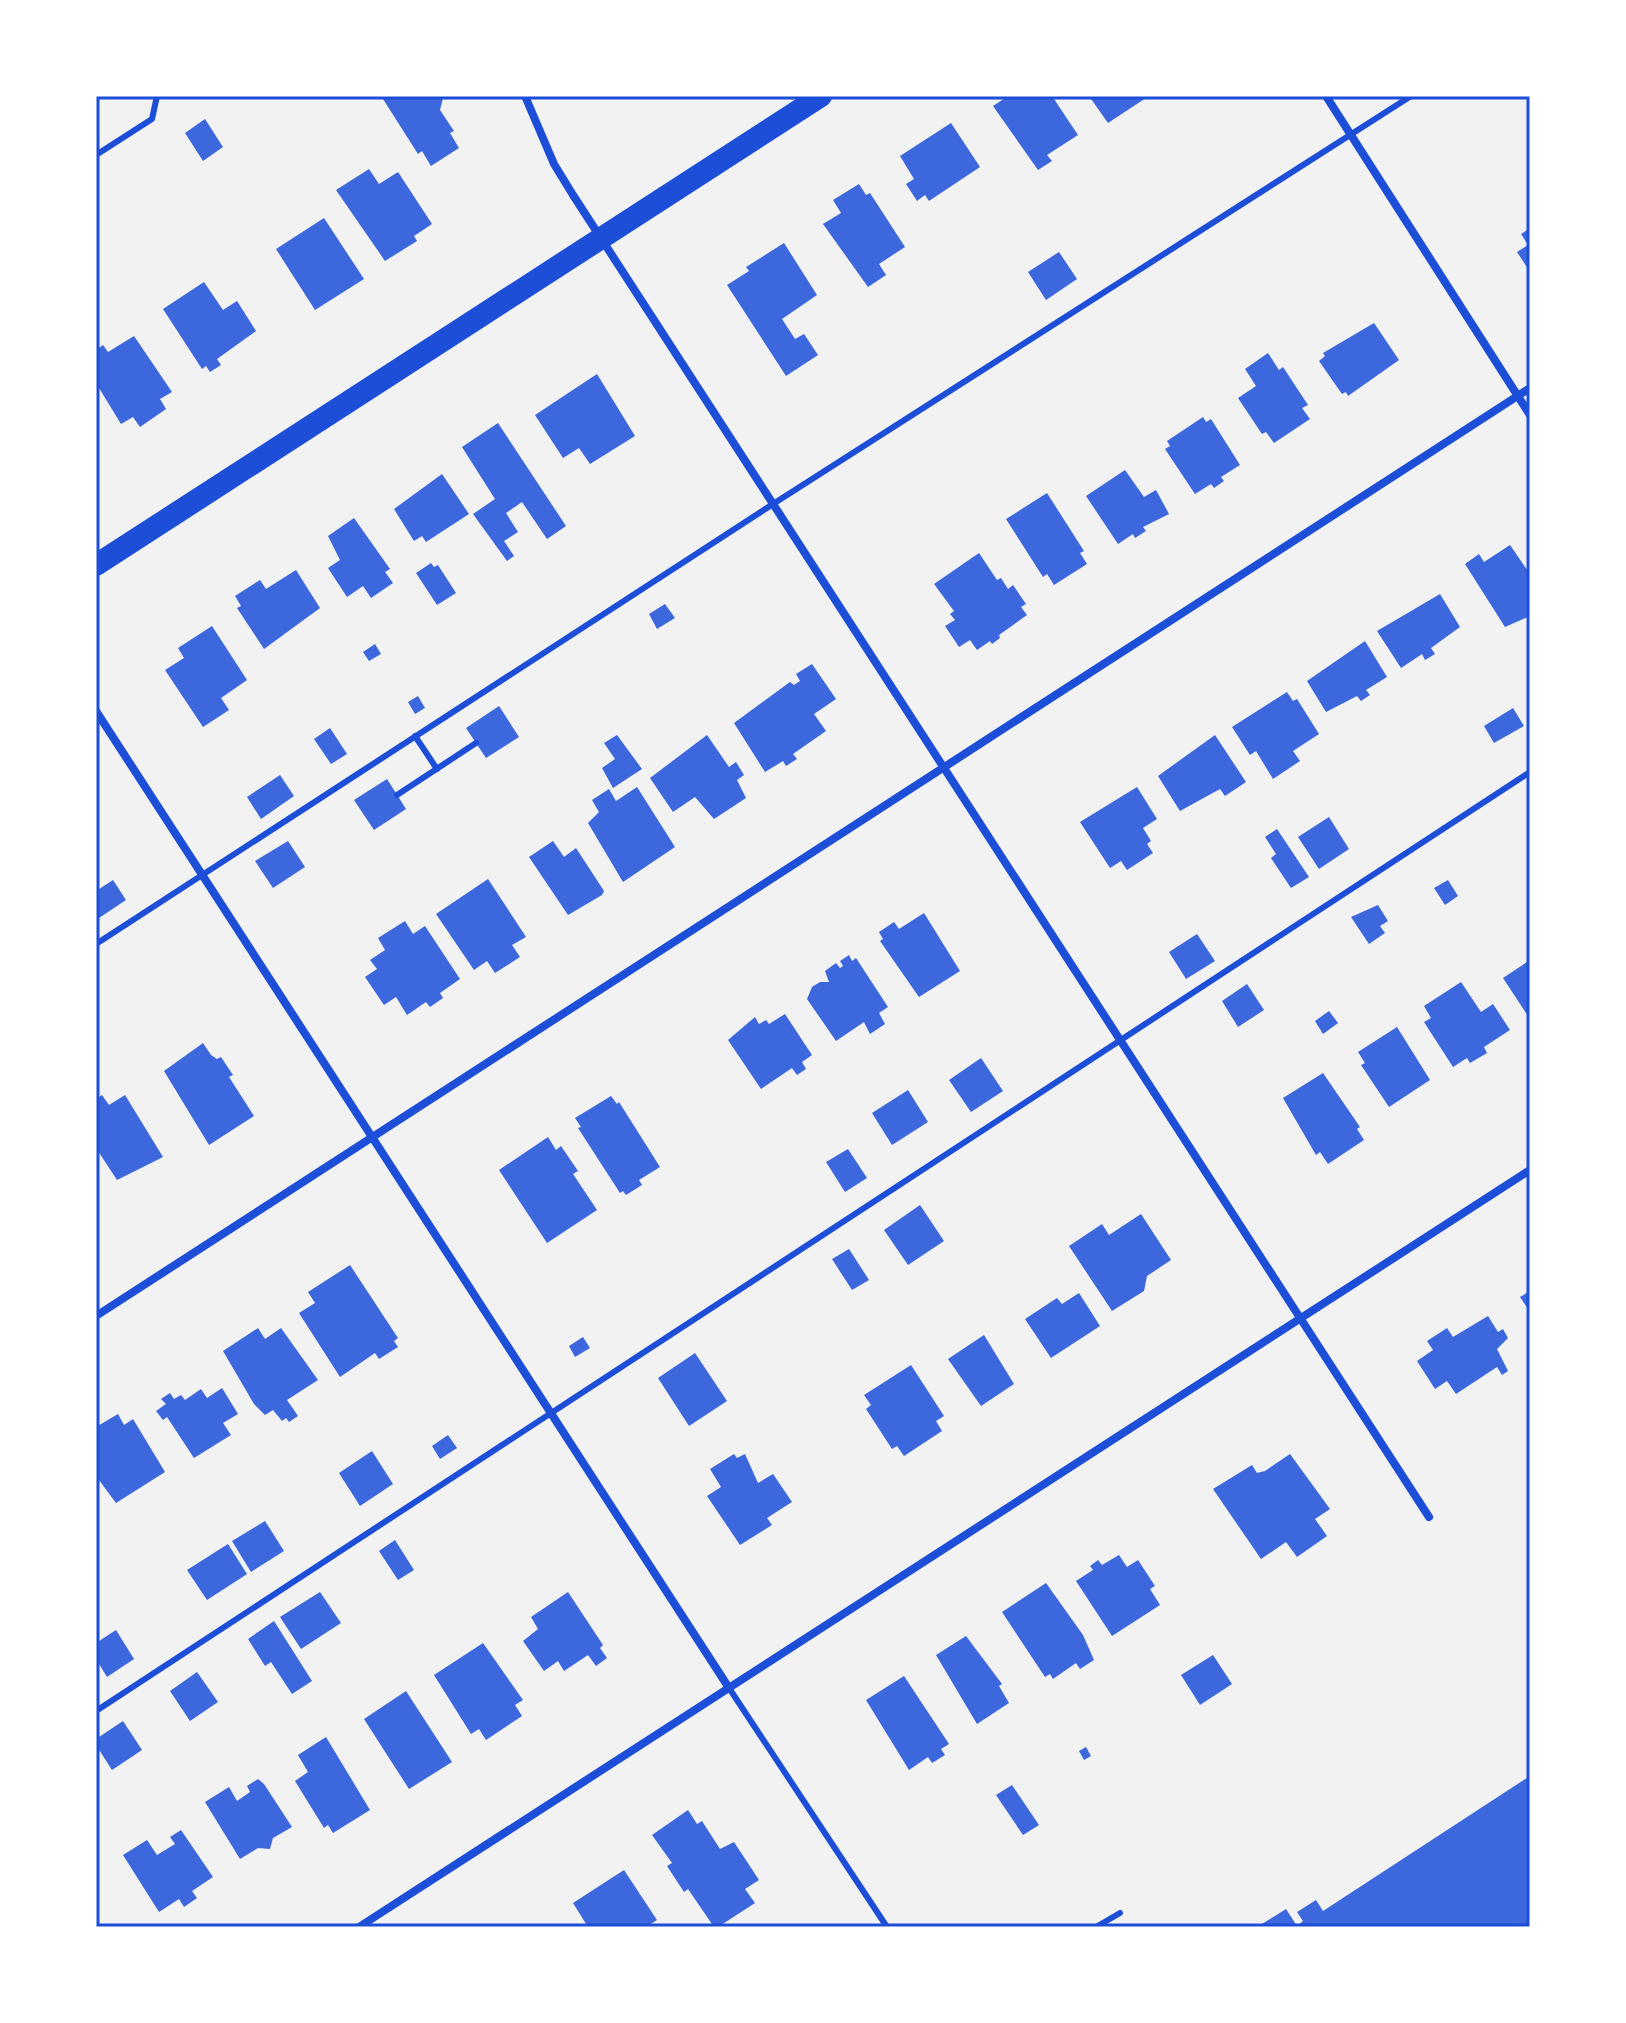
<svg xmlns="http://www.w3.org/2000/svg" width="1626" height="2023" font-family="Spectral,serif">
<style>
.building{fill:#3d67dc}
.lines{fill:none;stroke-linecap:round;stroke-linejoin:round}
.service{stroke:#1d4ed8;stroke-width:6}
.minor{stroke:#1d4ed8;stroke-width:8}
.trunk{stroke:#1d4ed8;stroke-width:22}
.neatline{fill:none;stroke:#1d4ed8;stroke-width:3}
</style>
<rect width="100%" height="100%" fill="#f2f2f2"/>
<g class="building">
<polygon points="387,96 443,98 440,110 454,131 450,133 459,148 431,166 422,151 418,154 383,99"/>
<polygon points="1052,96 1078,135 1047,155 1052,161 1038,170 993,106 1008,96"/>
<polygon points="1089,96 1149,96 1108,123"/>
<polygon points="205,119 223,147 203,161 185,133"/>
<polygon points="951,123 980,167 929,201 925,195 917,201 906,184 914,179 900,156"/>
<polygon points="369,169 379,184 398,172 432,224 414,236 417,241 385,261 336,190"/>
<polygon points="859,184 866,195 870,193 905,247 879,264 886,275 868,287 823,224 841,213 833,200"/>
<polygon points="324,218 364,279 315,310 276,249"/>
<polygon points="1530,228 1530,272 1517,252 1528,245 1521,234"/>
<polygon points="784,243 817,295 782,319 795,339 804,334 818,355 786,376 727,285 749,271 746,267"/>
<polygon points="1059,252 1077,279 1046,300 1028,272"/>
<polygon points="204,282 223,310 237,301 256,331 217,359 221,365 210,372 206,366 202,369 163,309"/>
<polygon points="1374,323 1399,360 1348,396 1346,392 1342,394 1319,361 1325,356 1323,353"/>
<polygon points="134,336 172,392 160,399 166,409 140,427 133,417 121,424 96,383 96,350 103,345 108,352"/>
<polygon points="1268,353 1279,370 1283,367 1308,405 1302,408 1310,419 1274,443 1266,432 1262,434 1238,398 1256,386 1245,369"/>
<polygon points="597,374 635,436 590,464 579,448 563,458 535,415"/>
<polygon points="1203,417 1206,422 1211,419 1240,465 1221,477 1224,481 1214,488 1211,484 1195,494 1165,449 1170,446 1167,441"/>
<polygon points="498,423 566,526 547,539 522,502 506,513 518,532 504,541 514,556 507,561 473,514 495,499 462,447"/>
<polygon points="1125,470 1144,497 1156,490 1169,514 1143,527 1146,531 1135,538 1133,534 1118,544 1086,496"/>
<polygon points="442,474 469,514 426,542 422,536 414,541 394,509"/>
<polygon points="1047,493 1084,551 1080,553 1087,564 1054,585 1047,574 1043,577 1006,519"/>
<polygon points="354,518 390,569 385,572 393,583 371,598 363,586 347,597 328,568 340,560 328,536"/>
<polygon points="1510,545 1530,574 1530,616 1505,627 1465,564 1479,554 1484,562"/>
<polygon points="979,553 997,580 1001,578 1008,589 1013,585 1026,604 1021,607 1027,615 999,635 1000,638 992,644 990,641 977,650 970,640 959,647 945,626 955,620 950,614 954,611 934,584"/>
<polygon points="431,563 434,567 438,565 456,593 437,605 416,573"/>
<polygon points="296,570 320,608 264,649 237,608 241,606 235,596 260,580 266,589"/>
<polygon points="1440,594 1460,627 1431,648 1435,654 1425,660 1422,654 1401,668 1377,631"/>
<polygon points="665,604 675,618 657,629 649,614"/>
<polygon points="212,626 247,680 221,698 229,710 203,727 165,670 184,658 178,648"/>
<polygon points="1365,641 1387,677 1366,690 1370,695 1361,701 1357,696 1326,712 1307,681"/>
<polygon points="375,644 381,654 369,661 363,652"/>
<polygon points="812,664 836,699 814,714 826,731 793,754 797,759 786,766 783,761 765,772 734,723 790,682 794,685 800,681 796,674"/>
<polygon points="1287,692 1293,701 1297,699 1319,734 1293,751 1300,761 1273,779 1256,751 1250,755 1232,727"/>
<polygon points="418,696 425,708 415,714 408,702"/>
<polygon points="499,706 519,737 486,758 466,728"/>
<polygon points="1513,708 1524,726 1494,743 1484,726"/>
<polygon points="330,728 347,754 331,764 314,739"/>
<polygon points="617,735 642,769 613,788 602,768 615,759 604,743"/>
<polygon points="707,735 729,767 736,762 744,775 737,780 746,798 714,819 695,797 673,812 650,778"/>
<polygon points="1215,735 1246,782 1225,796 1220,789 1180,811 1158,776"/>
<polygon points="280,775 294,796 261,819 247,797"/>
<polygon points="387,779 406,809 374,830 354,800"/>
<polygon points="637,787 675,847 623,882 588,823 599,812 592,800 609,789 616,801"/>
<polygon points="1137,787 1157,819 1143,828 1151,841 1147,844 1153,853 1127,870 1121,861 1110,868 1080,822"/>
<polygon points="1329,817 1349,849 1319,869 1298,837"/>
<polygon points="1277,829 1309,877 1291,888 1271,858 1276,854 1265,837"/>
<polygon points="288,841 305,867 273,888 255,861"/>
<polygon points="553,841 564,857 576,848 604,891 602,895 568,915 529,857"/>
<polygon points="488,879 526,937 512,945 520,957 495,973 487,961 474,970 436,914"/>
<polygon points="113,880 126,900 99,918 96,891"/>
<polygon points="1448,880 1458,896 1445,905 1434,888"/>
<polygon points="1378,905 1388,921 1380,926 1385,933 1369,944 1351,917"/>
<polygon points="924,913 960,971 919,997 880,941 883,939 879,932 894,922 899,929"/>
<polygon points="405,921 413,934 425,926 460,979 440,993 443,998 430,1007 426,1002 407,1015 396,997 384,1005 365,977 377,969 370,960 385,950 378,938"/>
<polygon points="1197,934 1215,961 1186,979 1169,952"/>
<polygon points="849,955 852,961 856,958 888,1007 879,1013 885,1024 870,1034 864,1022 836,1041 807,999 812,987 820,982 829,982 825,971 836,963 840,968 843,966 840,961"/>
<polygon points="1530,960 1530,1019 1503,978"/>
<polygon points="1461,982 1481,1012 1493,1004 1510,1030 1484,1047 1487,1053 1470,1063 1467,1058 1453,1067 1424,1022 1431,1018 1424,1006"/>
<polygon points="1247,984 1264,1010 1238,1027 1222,1001"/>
<polygon points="1329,1011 1338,1023 1323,1034 1315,1021"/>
<polygon points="785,1014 812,1055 802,1062 806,1069 797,1075 792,1068 761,1089 728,1040 755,1017 759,1024 766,1020 769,1024"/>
<polygon points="1397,1027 1430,1080 1389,1107 1361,1065 1365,1063 1358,1052"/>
<polygon points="203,1043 211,1055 217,1059 221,1057 233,1075 229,1077 254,1116 209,1145 164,1071"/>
<polygon points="981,1058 1003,1091 971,1112 949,1080"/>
<polygon points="1323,1073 1360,1127 1357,1129 1364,1140 1328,1164 1320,1152 1316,1155 1283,1098"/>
<polygon points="908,1090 928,1122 892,1145 872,1113"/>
<polygon points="102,1095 109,1105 125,1095 163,1157 117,1180 96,1148 96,1099"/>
<polygon points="611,1096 617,1104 619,1102 660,1167 639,1180 642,1185 626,1195 623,1191 620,1193 578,1128 581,1127 575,1118"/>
<polygon points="548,1137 556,1150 561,1146 578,1171 573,1174 597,1210 547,1243 499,1170"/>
<polygon points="848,1149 867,1178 845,1192 826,1162"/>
<polygon points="920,1205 944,1241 908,1265 884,1230"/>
<polygon points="1141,1214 1171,1260 1147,1276 1144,1291 1112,1311 1069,1246 1102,1224 1109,1235"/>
<polygon points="849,1249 869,1280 852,1290 832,1259"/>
<polygon points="350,1265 398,1338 394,1341 398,1347 379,1359 375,1353 340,1377 299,1313 315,1303 308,1292"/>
<polygon points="1530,1291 1530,1312 1520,1297"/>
<polygon points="1079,1293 1100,1326 1051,1358 1025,1319 1057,1298 1062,1304"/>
<polygon points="1488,1316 1498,1332 1503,1329 1508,1338 1497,1349 1508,1371 1502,1375 1497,1367 1456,1394 1447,1381 1435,1389 1417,1361 1433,1350 1427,1341 1447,1328 1453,1337"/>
<polygon points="258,1328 265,1339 281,1328 318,1380 287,1400 298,1416 289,1422 286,1418 282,1421 273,1410 265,1415 254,1404 223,1351"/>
<polygon points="984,1335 1014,1384 981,1406 948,1359"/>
<polygon points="583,1337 590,1348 575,1357 569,1346"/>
<polygon points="695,1353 727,1401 689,1426 658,1378"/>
<polygon points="911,1365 944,1416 936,1421 942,1431 904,1456 897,1446 892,1449 866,1409 871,1405 864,1395"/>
<polygon points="222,1388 238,1414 223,1423 231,1435 194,1458 167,1417 163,1420 156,1411 166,1404 161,1399 170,1393 174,1399 181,1395 185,1400 201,1389 207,1398"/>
<polygon points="118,1414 124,1425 133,1419 165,1472 116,1503 96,1476 96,1427"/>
<polygon points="448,1435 457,1448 440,1459 432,1446"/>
<polygon points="372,1451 393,1484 360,1506 339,1473"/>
<polygon points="734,1454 737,1458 745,1454 758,1483 773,1474 792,1502 767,1518 772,1525 740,1545 707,1496 721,1487 710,1469"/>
<polygon points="1290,1454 1330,1509 1315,1519 1327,1536 1297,1557 1286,1542 1261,1559 1213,1489 1252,1465 1257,1473 1265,1471"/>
<polygon points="265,1521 284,1551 251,1572 232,1541"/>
<polygon points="395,1540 414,1570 398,1580 379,1551"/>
<polygon points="228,1544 247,1574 207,1600 187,1570"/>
<polygon points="1119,1555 1127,1567 1138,1560 1155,1586 1150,1589 1160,1605 1112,1636 1076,1581 1093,1570 1090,1566 1098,1560 1102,1565"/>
<polygon points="1046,1583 1083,1635 1094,1660 1080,1669 1076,1663 1053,1679 1050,1674 1045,1677 1002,1612"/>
<polygon points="320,1592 341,1623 301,1649 280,1617"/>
<polygon points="568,1592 603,1645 600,1648 607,1658 596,1666 588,1655 564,1671 558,1661 544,1671 523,1641 538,1629 531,1617"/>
<polygon points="274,1621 312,1681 292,1694 271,1662 265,1666 248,1639"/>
<polygon points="116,1630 134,1659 107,1677 96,1659 96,1643"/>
<polygon points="966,1636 1002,1684 999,1686 1009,1703 977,1724 936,1655"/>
<polygon points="483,1643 523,1700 515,1705 522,1716 486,1740 479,1729 471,1734 434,1675"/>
<polygon points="1213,1655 1232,1684 1200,1705 1181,1675"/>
<polygon points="197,1672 218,1702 190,1721 170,1691"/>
<polygon points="904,1676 949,1744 941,1749 945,1755 932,1763 928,1757 909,1770 866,1700"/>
<polygon points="406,1691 452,1762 409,1789 364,1719"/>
<polygon points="123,1721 142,1750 112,1770 96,1745 96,1739"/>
<polygon points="326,1737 370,1810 333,1833 328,1825 324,1828 295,1781 308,1772 298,1755"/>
<polygon points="1086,1747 1091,1756 1084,1760 1079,1751"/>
<polygon points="1530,1776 1530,1927 1257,1927 1286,1909 1297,1926 1303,1921 1297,1912 1316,1900 1323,1911"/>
<polygon points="258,1779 264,1784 292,1827 273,1838 270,1849 258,1848 240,1859 205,1802 229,1787 237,1801 250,1792 247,1786"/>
<polygon points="1012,1785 1039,1825 1023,1835 996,1795"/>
<polygon points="688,1810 697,1824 702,1821 720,1849 734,1842 759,1880 745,1889 755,1903 718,1927 714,1927 688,1889 684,1892 667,1866 672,1863 652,1835"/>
<polygon points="181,1830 213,1877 192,1891 197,1898 184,1907 179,1899 159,1912 123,1855 147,1840 157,1855 175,1844 170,1837"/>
<polygon points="624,1870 657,1920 646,1927 588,1927 573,1903"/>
</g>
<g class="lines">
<g class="service">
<polyline points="96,155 152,119 157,96"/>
<polyline points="415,736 437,769"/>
<polyline points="397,795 476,743"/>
<polyline points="96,944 773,504 1411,96"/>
<polyline points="729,1688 887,1927"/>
<polyline points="96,1711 1530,772"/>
<polyline points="1096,1927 1120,1913"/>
</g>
<g class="minor">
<polyline points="525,96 554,164 573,195 1429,1517"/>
<polyline points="1326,96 1530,415"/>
<polyline points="96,711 729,1688"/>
<polyline points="96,1316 1530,388"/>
<polyline points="359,1927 1530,1170"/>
</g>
<polyline class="trunk" points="96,565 821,96"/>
</g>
<rect width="1626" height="2023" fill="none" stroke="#ffffff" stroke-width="196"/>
<rect x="98" y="98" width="1430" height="1827" class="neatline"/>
</svg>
